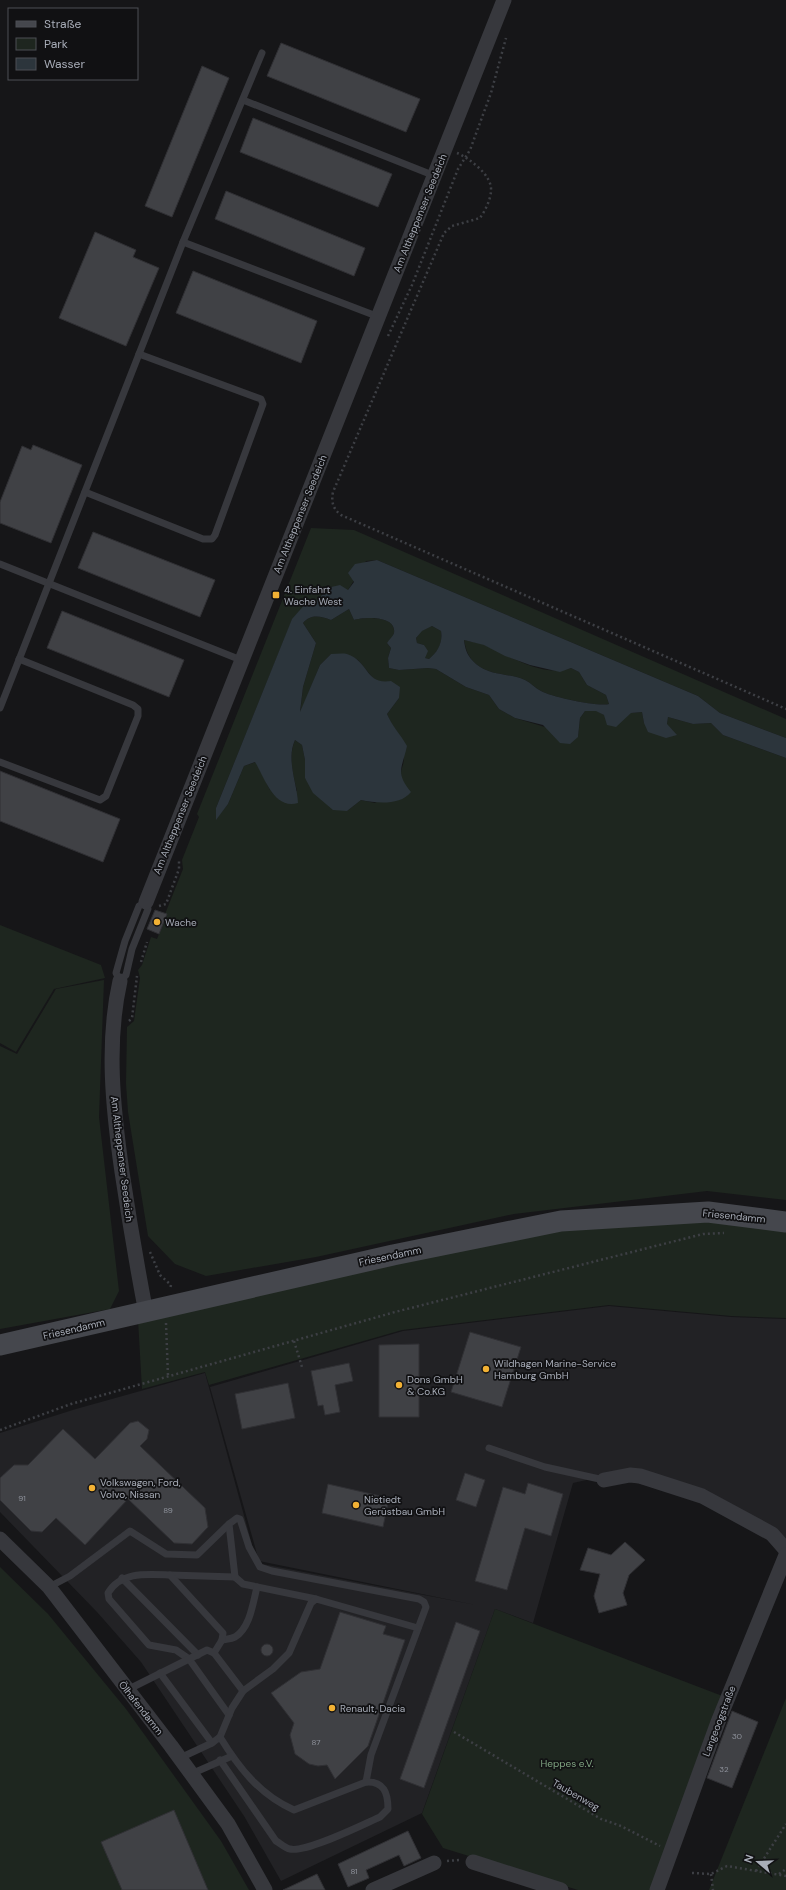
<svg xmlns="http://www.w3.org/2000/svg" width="786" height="1890" font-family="'DM Sans',sans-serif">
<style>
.built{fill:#222225}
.green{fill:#1e261f}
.water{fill:#2c353c;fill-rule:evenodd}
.building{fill:#404145;stroke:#303034}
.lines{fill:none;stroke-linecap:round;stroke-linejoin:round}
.path{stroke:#3d3f44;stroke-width:2.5;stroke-dasharray:2 3;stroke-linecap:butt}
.service{stroke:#37383d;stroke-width:7}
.minor{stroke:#37383d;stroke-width:15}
.secondary{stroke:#45474d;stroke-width:21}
.poi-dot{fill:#f2b134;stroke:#111113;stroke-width:1.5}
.labels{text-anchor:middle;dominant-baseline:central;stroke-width:3.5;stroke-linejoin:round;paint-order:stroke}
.number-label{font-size:8px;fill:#8e929b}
.street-label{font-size:10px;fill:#a8adb8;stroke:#111113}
.poi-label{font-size:10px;fill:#a8adb8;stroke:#111113;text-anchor:start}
.park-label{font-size:10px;fill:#7fa381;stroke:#111113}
</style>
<rect width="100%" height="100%" fill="#161618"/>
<polygon class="built" points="609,1306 731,1317 786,1319 786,1539 703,1498 604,1476 573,1483 533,1623 495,1609 422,1813 281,1881 244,1816 141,1662 97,1612 0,1512 0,1433 76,1409 205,1373 257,1563 476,1605 259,1561 210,1387 403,1331"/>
<g class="green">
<path d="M311,528L354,530L786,719V738L720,713L698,696L377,560L366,561L348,590L327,588L318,600L306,603L292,620L216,808V819L228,804L244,766L256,762L270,790L297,791C293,775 288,756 295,740L302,745L305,760V778L347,811L361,800L375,803L402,782C399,768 404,768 404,757C405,737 394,731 387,714L399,698L382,683L373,678L358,660L346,654H331L320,665L300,714L303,687L316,643L303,623C311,614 320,616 331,620L349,609L354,620C363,617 397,615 394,633C393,636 390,640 387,643L391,648L388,658L389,668L399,670L428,668L436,669L466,687L489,695L499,709L515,718L578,737L580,718L585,711L596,710L604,715L642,712L644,723L667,724L668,717L693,724L711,723L723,735L786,758V1200L707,1191L514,1214L316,1257L206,1276L175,1264L148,1236L128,1112L126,1084L127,1027L134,1021L140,978L138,970L142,965L151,937L157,939L167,915L165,914L183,869L182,860L199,817L197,814Z"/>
<path d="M432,626L441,631C443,643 438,652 429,659L425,658L424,645L417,643L416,638L421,631Z"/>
<path d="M464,640C471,642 479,642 485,645C509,656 544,678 571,668L579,672L587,685L606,695L609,704C599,707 551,697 541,691C535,688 531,683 525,680C509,673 490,676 476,664C468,657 466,650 464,640Z"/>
<polygon points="0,925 101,965 105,978 54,989 16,1052 0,1043"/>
<polygon points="104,980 99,1117 119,1291 110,1309 0,1329 0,1046 17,1054 56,989"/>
<polygon points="707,1218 786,1228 786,1318 731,1316 609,1305 402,1330 209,1385 205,1372 142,1389 138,1320 561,1226"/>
<polygon points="0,1567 48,1614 126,1709 221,1841 249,1890 0,1890"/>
<polygon points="495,1609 725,1697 656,1890 578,1890 443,1848 422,1814"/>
<polygon points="786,1698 786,1890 709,1890"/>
</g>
<path class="water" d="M377,560L698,696L720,713L786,738V758L723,735L711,723L693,724L668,717L667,724L677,735L666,738L648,732L644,723L642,712L631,713L616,727L607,725L604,715L596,711H585L580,718L578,737L570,744L560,743L543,725L515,718L499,709L489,695L466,687L436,669L428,668L399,670L389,668L388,658L391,648L387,643C389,640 393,636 394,633C397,615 363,617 354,620L349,609L331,620C320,616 311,614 303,623L316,643L303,687L300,712L320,665L331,654C336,654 342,653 347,654C370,662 365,685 391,681L400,687L399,698L387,714C392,726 401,735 407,746C402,769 395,772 411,792C400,806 376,803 361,800L347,811L333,810L313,793L305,778V760L302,745L295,740C286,759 297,783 298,803C274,810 265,778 255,762L244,766L228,804L216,820V808L292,619L306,603L318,600L327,588L340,585L348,590L354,582L348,573L355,564ZM432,626L441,631C443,642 438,652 429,659L425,658L428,651L424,645L417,643L416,638L422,631ZM464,640L484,645L505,656L530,665L560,672L571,668L579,672L587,685L606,695L609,704C599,707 551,697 541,691C535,688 531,683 525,680C509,673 490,676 476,664C468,657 465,650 464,640Z"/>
<g class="building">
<polygon points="281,43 420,99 406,132 267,76"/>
<polygon points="202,66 229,78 172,217 145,206"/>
<polygon points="253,118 392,174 378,207 240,152"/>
<polygon points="226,191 365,248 354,276 215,219"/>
<polygon points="95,232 136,250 133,257 159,268 126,346 59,318"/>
<polygon points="193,271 317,321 301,363 176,313"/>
<polygon points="33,445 82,465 51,543 0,523 0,502 22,446 31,450"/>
<polygon points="93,532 215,580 200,617 78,568"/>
<polygon points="62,611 184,660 169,697 47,648"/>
<polygon points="0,771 120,819 103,862 0,821"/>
<polygon points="155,910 167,914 159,934 147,929"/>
<polygon points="470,1332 521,1347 502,1407 451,1392"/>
<polygon points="419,1344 419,1417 379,1417 379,1345"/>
<polygon points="349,1363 353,1381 335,1385 340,1412 325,1415 323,1405 318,1406 311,1371"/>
<polygon points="288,1383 295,1418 242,1429 235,1394"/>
<polygon points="138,1421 149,1430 147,1439 140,1446 205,1508 208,1527 192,1544 174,1543 128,1499 85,1545 56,1518 42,1532 31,1531 0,1500 0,1478 14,1465 28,1465 63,1429 95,1459 130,1423"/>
<polygon points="465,1473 485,1480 476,1507 456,1500"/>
<polygon points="528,1483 563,1494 551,1536 525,1528 507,1590 475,1581 503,1487 525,1494"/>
<polygon points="328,1484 389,1498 383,1527 322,1513"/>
<polygon points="625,1542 645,1560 629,1575 623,1593 627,1605 599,1613 594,1596 600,1574 580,1570 588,1548 611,1555"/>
<polygon points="340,1612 386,1626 383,1634 405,1640 368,1746 335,1779 327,1765 318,1766 309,1764 295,1754 290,1735 294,1723 271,1693 301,1672 320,1669"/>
<polygon points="456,1622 480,1631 424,1788 400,1779"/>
<circle cx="267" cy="1650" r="6"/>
<polygon points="732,1711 758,1722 732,1788 707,1778"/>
<polygon points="174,1810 208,1890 122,1890 101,1842"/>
<polygon points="408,1831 421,1858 404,1866 399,1855 366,1870 369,1878 348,1887 338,1864"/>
<polygon points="317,1874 325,1890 283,1890"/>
</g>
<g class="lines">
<g class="path">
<path d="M457,153C469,158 492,175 491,190C491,199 485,211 480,218L452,226L444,233L333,492C331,502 333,509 341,515L786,709"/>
<polyline points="388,336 412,285 458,169 470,150 491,93 506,38"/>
<polyline points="159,906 166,904 179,869 179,860"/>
<polyline points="141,962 147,942"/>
<polyline points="129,1021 132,1018 137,976"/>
<polyline points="150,1252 160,1275 171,1285 170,1289"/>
<polyline points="166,1323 168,1376"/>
<polyline points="294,1341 302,1367"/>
<polyline points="0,1430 71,1404 395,1312 703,1234 724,1233"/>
<polyline points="454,1732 601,1819 621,1826 660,1846"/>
<polyline points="447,1861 459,1860"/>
<polyline points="756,1871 786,1824"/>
<polyline points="692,1873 711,1874 727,1866 786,1876"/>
<polyline points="711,1874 713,1890"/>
<polyline points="779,1874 786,1869"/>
</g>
<g class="service">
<polyline points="243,100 435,176"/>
<polyline points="183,242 379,317"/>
<polyline points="85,492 203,539 212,539 215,535 263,404 261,399 139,354"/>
<polyline points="0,564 241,660"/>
<polyline points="0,708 183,242 262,53"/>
<polyline points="0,762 100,800 106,796 138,716 138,709 133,705 19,659"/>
<polygon points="146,902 148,909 132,949 126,975 120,981 116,973 125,941 139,906"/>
<polyline points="489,1448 545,1467 604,1480"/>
<polyline points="170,1575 235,1577 243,1584 316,1599"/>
<polyline points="235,1577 229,1524 237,1518 240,1519 249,1547 260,1567 272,1571 419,1599 424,1602 426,1607 371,1755 366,1782"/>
<polyline points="122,1578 198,1655"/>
<polyline points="49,1587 70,1576 130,1531 166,1554 197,1555 229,1524"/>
<path d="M222,1640C226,1639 231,1639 235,1637C250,1628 253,1603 257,1587"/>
<path d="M214,1653L222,1640L223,1633L170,1575C147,1574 121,1571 108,1593L109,1599L149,1645L176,1650L189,1659L229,1715"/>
<polyline points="160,1673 212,1743"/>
<polyline points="127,1690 207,1650 214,1653 243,1691"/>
<polyline points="180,1758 212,1743 220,1737 232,1708 243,1691 273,1669 289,1653 311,1603 316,1599 418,1628"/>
<path d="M220,1760L276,1841C280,1843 285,1848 290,1849C306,1853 362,1825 380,1817L388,1809C388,1793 384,1781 366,1782L294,1810C260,1795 239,1768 220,1737"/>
<polyline points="191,1774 232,1756"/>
</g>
<g class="minor">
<polyline points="146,902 504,0"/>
<path d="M120,981C106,1043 113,1109 122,1172C129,1219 137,1266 146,1313"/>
<polyline points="604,1480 630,1475 640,1476 702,1496 772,1534 786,1550"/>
<polyline points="0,1539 49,1587 171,1746 228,1824 265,1890"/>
<polyline points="473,1862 561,1890"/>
<polyline points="373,1890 434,1863"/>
<polyline points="657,1890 718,1722 786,1555"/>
</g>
<polyline class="secondary" points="0,1345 393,1255 561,1221 708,1212 786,1222"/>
</g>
<g class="poi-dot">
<rect x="272" y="591" width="8" height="8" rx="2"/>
<circle cx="157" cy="922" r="4"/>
<circle cx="486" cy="1369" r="4"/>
<circle cx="399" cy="1385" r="4"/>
<circle cx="92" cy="1488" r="4"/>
<circle cx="356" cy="1505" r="4"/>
<circle cx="332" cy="1708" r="4"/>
</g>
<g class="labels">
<g class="number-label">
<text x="22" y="1498">91</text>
<text x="168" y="1510">89</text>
<text x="737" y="1736">30</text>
<text x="316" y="1742">87</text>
<text x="724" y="1769">32</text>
<text x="354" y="1871">81</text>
</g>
<g class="street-label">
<text transform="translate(420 213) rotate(-68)">Am Altheppenser Seedeich</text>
<text transform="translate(300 514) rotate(-68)">Am Altheppenser Seedeich</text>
<text transform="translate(180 815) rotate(-68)">Am Altheppenser Seedeich</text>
<text transform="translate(122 1159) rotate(83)">Am Altheppenser Seedeich</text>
<text transform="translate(734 1216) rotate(6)">Friesendamm</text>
<text transform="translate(390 1256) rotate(-12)">Friesendamm</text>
<text transform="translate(74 1329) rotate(-13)">Friesendamm</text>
<text transform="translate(141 1708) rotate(52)">Ölhafendamm</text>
<text transform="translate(719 1721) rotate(-69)">Langeoogstraße</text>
<text transform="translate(576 1795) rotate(30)">Taubenweg</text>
</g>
<g class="poi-label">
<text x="284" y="589">4. Einfahrt<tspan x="284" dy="12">Wache West</tspan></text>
<text x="165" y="922">Wache</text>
<text x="494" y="1363">Wildhagen Marine-Service<tspan x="494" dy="12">Hamburg GmbH</tspan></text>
<text x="407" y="1379">Dons GmbH<tspan x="407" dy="12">&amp; Co.KG</tspan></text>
<text x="100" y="1482">Volkswagen, Ford,<tspan x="100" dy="12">Volvo, Nissan</tspan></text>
<text x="364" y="1499">Nietiedt<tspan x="364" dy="12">Gerüstbau GmbH</tspan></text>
<text x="340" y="1708">Renault, Dacia</text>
</g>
<g class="park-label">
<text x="567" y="1763">Heppes e.V.</text>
</g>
</g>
<rect x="8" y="8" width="130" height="72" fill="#111113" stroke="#4d4f55"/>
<rect x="16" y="21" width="20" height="6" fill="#45474d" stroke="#4d4f55"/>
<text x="44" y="28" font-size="12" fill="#a8adb8">Straße</text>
<rect x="16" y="38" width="20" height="12" fill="#1e261f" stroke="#4d4f55"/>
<text x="44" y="48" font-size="12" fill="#a8adb8">Park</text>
<rect x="16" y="58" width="20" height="12" fill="#2c353c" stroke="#4d4f55"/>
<text x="44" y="68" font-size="12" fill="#a8adb8">Wasser</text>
<g transform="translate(758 1862) rotate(289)" stroke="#111113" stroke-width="3" paint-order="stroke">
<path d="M0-3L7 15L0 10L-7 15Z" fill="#a8adb8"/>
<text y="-6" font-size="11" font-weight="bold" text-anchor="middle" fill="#a8adb8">N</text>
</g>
</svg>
